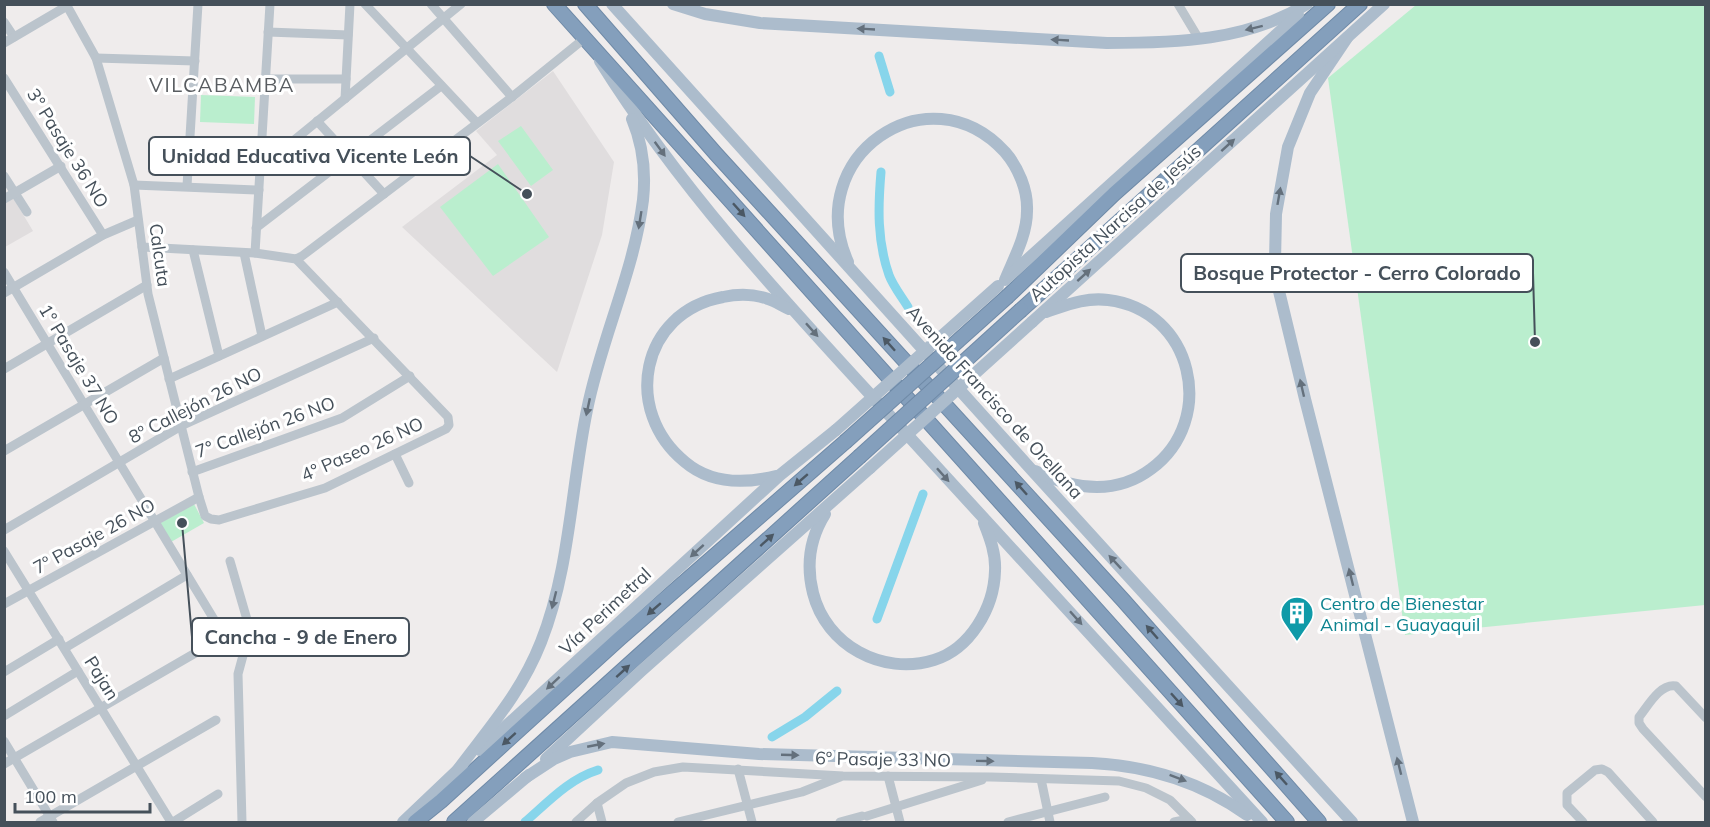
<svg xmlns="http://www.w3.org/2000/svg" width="1710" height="827" font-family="Mulish,sans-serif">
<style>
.education{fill:#e0ddde}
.green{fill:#baeece}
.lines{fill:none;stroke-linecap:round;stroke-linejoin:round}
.canal{stroke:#87d5eb;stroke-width:9}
.highway-casing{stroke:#6f8aa7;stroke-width:16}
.minor{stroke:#bbc4cc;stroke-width:9}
.major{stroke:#acbccc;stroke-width:12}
.highway{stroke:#849fbc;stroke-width:14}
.highway-bridge-casing{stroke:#6f8aa7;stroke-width:16;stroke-linecap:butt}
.major-bridge{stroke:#acbccc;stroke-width:12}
.highway-bridge{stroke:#849fbc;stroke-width:14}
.oneway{fill:#64707c}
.oneway2{fill:#4b5864}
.labels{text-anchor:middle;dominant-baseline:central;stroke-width:6;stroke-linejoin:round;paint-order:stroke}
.street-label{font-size:18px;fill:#45505a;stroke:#fff}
.culture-label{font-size:18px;fill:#0d838f;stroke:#fff;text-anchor:start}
.neighbourhood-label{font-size:20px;letter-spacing:1.5px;fill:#595d61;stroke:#fff}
.leader{fill:none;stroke:#45505a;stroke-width:2}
.callout-dot{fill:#45505a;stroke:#fff;stroke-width:2}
.callout{fill:#fff;stroke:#45505a;stroke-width:2}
.callout-label{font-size:20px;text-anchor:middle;font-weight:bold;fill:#45505a}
</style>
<rect width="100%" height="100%" fill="#efecec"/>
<g class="education">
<polygon points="553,71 614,162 602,235 557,372 402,227 497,155 476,131"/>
<polygon points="12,196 33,231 5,247 4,201"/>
</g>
<g class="green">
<polygon points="1416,5 1705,5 1705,605 1405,635 1328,78"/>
<polygon points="201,95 255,97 254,124 200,122"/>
<polygon points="521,126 553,170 531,186 498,141"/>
<polygon points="498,164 549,237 493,276 440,207"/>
<polygon points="194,504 204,523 171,542 160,523"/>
</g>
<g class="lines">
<g class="canal">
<polyline points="879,56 890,92"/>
<path d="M881,172C878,207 877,241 889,275C893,286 902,297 908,307"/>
<polyline points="877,619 923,494"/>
<polyline points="772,737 805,717 837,691"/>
<path d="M525,822C548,802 569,779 598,770"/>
</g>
<defs>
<g id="highway">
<polyline points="554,4 1287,822"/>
<polyline points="585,4 716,154 1123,600 1319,822"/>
<polyline points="1008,296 1114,194 1328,4"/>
<polyline points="1021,310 1360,4"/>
<polyline points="415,822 441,801 619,639 845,442"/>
<polyline points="454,822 859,457"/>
</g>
</defs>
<use href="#highway" class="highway-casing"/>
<g class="minor">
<polyline points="66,4 96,58 134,185 148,294 199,497 205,516 211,519 219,520 325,488 446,429 449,425 448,417 296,259"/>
<polyline points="365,4 477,123"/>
<polyline points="431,4 512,97"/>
<polyline points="1178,4 1199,39"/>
<polyline points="4,22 14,37"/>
<polyline points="268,32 348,35"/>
<polyline points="4,43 67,6"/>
<polyline points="96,58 195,61"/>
<polyline points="4,78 103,235"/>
<polyline points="265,79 346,79"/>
<polyline points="345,99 350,4"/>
<polyline points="317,121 384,194"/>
<polyline points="260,168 461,4"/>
<polyline points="4,176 27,212"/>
<polyline points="134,185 259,190"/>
<polyline points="187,186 198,4"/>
<polyline points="4,199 61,166"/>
<polyline points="256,228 441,86"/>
<polyline points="142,247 255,253 296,259 302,256 512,97 585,38"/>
<polyline points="193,250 219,356"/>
<polyline points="244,253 262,336"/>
<polyline points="255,253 270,4"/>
<polyline points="4,272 218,626 219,634 216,641 4,764"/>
<polyline points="4,293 103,235 138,220"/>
<polyline points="4,369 147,285"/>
<polyline points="169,379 338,302"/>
<polyline points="4,451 164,358"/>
<polyline points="395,454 409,483"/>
<polyline points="192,472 342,418 410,376"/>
<polyline points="4,530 181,426 374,338"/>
<polyline points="4,551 171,822"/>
<polyline points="230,561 248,623 248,637 238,674 242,822"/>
<polyline points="4,604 199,497"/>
<polyline points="65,648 187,575"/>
<polyline points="4,672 59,639"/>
<polyline points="4,716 78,671"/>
<path d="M1706,718L1676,686C1660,683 1648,706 1639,717V723L1643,729L1706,797"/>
<polyline points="4,741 53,822"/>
<polyline points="738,769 752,822"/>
<polyline points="888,776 900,822"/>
<polyline points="1041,779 1050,822"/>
<polyline points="597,803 602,822"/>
<polyline points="867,816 982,780"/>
<polyline points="40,822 216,720"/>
<polyline points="173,822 218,794"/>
<polyline points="576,822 597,803 626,783 654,772 683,767 843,776 991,777 1119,781 1146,788 1170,800 1192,822"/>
<polyline points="678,822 802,792 840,777"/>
<polyline points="840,822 862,816"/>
<polyline points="1008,822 1105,797"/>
<polyline points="1174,822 1189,819"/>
<polyline points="1583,822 1567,805 1567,793 1595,770 1602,769 1608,772 1653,822"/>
</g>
<g class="major">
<polyline points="612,4 1029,467 1352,822"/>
<path d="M673,4L705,14L760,23L1107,43C1176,43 1247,41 1307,4"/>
<polyline points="1347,38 1310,93 1288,147 1276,214 1275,262 1278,287 1305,399 1413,822"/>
<path d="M600,61C682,192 788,305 892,418C1015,553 1139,687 1262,822"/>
<path d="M848,262C801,157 928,68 1005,152C1018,167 1028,190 1027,211C1027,235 1014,258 1005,280"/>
<polyline points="1008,277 1298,15"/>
<polyline points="1032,322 1384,4"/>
<path d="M1035,471C1073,489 1115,496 1151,469C1218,420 1193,310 1108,300C1086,297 1067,305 1046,312"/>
<path d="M776,476C744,484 711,484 685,462C622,411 640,312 723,297C737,294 754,294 768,299C775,301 782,306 789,309"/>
<path d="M825,514C810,538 806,565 813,593C826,645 882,676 934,660C970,649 994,608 995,571C996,554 990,538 984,523"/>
<polyline points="480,750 780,475 836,430"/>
<polyline points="546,759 641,671 870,468"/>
<path d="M457,771C489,728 521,693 541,642C570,569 571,487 587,410C601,339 634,272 643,200C646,172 643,145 632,119"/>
<path d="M525,778L554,759L570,752L612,742L759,754L1092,763C1149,766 1200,781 1247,815"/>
<polyline points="403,822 462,766"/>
<polyline points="473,822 529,775"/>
</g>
<use href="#highway" class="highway"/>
<defs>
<g id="highway-bridge">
<polyline points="845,442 1008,296"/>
<polyline points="859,457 1021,310"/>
</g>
</defs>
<use href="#highway-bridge" class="highway-bridge-casing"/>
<g class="major-bridge">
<polyline points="836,430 998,286"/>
<polyline points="870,468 1032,322"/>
</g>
<use href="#highway-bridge" class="highway-bridge"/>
</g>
<defs><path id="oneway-solid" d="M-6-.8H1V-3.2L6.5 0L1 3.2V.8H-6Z" transform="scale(1.5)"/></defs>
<g class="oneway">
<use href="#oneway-solid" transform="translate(1254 28) rotate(166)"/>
<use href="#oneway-solid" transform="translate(866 29) rotate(-177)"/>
<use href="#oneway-solid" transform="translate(1060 40) rotate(-177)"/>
<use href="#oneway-solid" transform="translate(1228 145) rotate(-42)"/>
<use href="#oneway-solid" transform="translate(660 149) rotate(54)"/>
<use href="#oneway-solid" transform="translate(1279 196) rotate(-80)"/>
<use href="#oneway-solid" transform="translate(640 220) rotate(99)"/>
<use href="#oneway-solid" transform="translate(1084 275) rotate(-42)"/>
<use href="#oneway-solid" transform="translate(812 330) rotate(48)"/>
<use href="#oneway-solid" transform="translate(1302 388) rotate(-103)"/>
<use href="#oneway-solid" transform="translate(588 407) rotate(102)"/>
<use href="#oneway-solid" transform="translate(943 475) rotate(48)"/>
<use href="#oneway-solid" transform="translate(697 551) rotate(138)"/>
<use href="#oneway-solid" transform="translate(1115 562) rotate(-133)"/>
<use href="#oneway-solid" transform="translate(1351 577) rotate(-104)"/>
<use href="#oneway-solid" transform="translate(554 600) rotate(104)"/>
<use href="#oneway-solid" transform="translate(1076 618) rotate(48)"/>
<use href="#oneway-solid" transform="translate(553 683) rotate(137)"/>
<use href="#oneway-solid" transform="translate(596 745) rotate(-11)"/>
<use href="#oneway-solid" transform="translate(790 755) rotate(2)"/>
<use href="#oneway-solid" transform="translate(985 761) rotate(1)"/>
<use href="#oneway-solid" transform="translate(1399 766) rotate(-104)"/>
<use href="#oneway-solid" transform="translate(1178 778) rotate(21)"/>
</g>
<g class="oneway2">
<use href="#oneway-solid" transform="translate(739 210) rotate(48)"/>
<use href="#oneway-solid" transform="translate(889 344) rotate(-132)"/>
<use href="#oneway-solid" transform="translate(801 480) rotate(139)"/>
<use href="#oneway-solid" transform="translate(1021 488) rotate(-132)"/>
<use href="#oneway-solid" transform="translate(767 540) rotate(-42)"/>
<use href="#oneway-solid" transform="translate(654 609) rotate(139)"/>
<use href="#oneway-solid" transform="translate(1152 632) rotate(-131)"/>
<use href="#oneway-solid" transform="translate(623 671) rotate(-42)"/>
<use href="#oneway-solid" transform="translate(1177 700) rotate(48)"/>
<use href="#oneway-solid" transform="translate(509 739) rotate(138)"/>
<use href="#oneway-solid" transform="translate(1281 778) rotate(-132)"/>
</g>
<defs>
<symbol id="building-pin" viewBox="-11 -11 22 30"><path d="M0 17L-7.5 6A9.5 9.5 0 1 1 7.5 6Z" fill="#0f9aa8" stroke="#fff"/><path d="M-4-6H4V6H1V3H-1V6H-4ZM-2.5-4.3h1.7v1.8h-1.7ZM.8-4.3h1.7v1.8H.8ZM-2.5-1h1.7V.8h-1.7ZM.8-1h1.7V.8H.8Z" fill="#fff"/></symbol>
</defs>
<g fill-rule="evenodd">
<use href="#building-pin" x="1278" y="594" width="38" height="52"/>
</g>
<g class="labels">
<g class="street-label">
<text transform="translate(68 148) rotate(58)">3° Pasaje 36 NO</text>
<text transform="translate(1115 223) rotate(-42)">Autopista Narcisa de Jesús</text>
<text transform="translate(160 255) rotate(82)">Calcuta</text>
<text transform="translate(79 364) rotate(59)">1° Pasaje 37 NO</text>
<text transform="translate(995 402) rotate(48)">Avenida Francisco de Orellana</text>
<text transform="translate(195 405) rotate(-27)">8º Callejón 26 NO</text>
<text transform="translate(265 427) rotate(-20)">7° Callejón 26 NO</text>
<text transform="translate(362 449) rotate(-24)">4° Paseo 26 NO</text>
<text transform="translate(94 536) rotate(-29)">7º Pasaje 26 NO</text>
<text transform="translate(605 611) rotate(-43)">Vía Perimetral</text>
<text transform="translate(102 678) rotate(58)">Pajan</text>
<text transform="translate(883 759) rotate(1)">6º Pasaje 33 NO</text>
</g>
<g class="culture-label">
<text x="1320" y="603">Centro de Bienestar<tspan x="1320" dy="21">Animal - Guayaquil</tspan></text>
</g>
<g class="neighbourhood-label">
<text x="222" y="84">VILCABAMBA</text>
</g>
</g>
<path class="leader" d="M527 194L470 156M1535 342L1533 273M182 523L192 637"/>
<g class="callout-dot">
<circle cx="527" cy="194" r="6"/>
<circle cx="1535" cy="342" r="6"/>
<circle cx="182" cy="523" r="6"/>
</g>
<g class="callout">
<rect x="149" y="137" width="321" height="38" rx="6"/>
<rect x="1181" y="254" width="352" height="38" rx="6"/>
<rect x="192" y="618" width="217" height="38" rx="6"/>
</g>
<g class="callout-label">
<text x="310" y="163">Unidad Educativa Vicente León</text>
<text x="1357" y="280">Bosque Protector - Cerro Colorado</text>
<text x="301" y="644">Cancha - 9 de Enero</text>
</g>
<rect width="1710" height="827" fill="none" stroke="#45505a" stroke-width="12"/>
<path d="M15 803v9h135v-9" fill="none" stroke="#45505a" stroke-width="3"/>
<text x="24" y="803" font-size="18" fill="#45505a" stroke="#ffffff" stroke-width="4.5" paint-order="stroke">100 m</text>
</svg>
